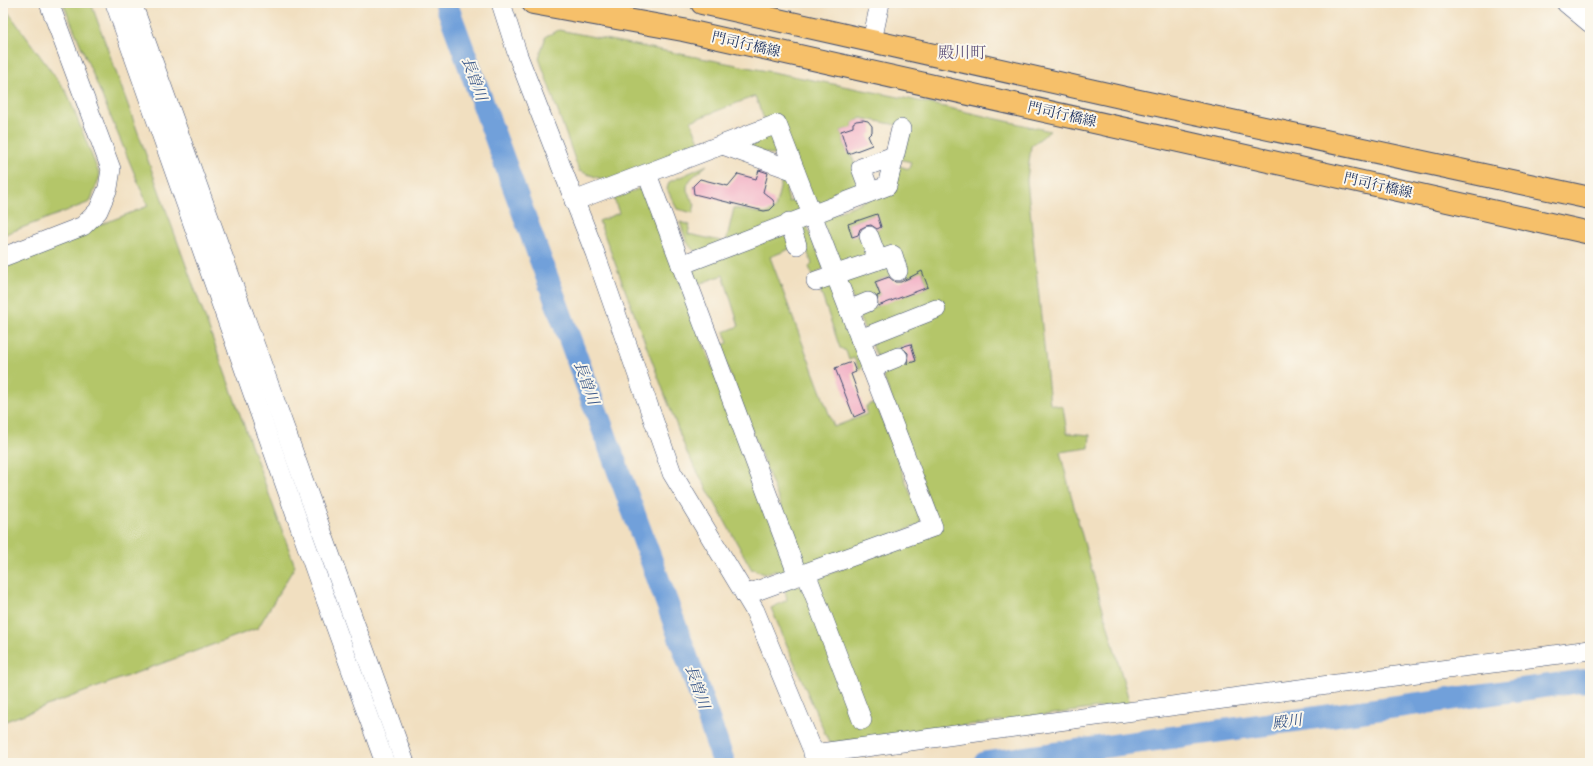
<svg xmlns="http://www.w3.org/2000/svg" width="1593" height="766" font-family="'IM FELL DW Pica','Noto Serif JP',serif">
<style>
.green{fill:#b4c669;stroke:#687a64}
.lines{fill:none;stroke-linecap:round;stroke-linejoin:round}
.river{stroke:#71a0da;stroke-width:23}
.building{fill:#f2abc2}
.minor-casing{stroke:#3b496d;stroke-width:20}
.major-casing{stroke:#3b496d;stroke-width:24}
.minor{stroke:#fff;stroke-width:19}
.major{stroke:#f6c06b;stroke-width:22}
.labels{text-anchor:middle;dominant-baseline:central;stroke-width:4;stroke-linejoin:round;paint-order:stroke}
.street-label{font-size:14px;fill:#1b2f5e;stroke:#fbf7ec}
.water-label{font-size:15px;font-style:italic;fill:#395789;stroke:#fbf7ec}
.quarter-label{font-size:16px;fill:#665a81;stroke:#fbf7ec}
</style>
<rect width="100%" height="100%" fill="#fbf7ec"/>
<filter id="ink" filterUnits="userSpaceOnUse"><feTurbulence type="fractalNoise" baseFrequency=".025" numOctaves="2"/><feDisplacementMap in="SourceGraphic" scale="8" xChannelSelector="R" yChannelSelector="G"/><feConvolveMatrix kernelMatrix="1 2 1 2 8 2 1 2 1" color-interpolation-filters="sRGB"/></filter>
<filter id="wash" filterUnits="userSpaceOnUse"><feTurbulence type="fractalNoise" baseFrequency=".012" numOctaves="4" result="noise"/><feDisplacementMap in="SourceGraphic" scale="16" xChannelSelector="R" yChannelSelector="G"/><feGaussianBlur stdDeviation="0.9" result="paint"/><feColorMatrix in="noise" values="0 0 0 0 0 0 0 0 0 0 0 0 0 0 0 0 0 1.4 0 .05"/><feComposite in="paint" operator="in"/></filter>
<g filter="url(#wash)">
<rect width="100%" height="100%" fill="#f1dfc0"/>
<g class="green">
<polygon points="63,3 91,3 295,566 258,628 3,722 3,263 148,206"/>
<polygon points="3,5 67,93 100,176 90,202 3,235"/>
<path d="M559,30L914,100L1050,131L1031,146L1027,180L1050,404L1063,407L1067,433L1090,435L1089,448L1060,452L1076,514L1130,704L829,743L771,608L787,600L785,590L795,585L806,588L817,578L940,531L881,370L916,361L911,344L897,348L879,361L859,317C867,306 913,293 928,287L923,272L907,277L896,248L881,249L871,231L881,227L877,214L848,224L852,237L863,233L868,254L840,265L821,220L891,189L899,166L909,169L911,162L899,159L907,127L861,118L853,123V127L841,131L848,154L851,153L864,192L818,206L766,124L755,96L691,121L702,149L610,182L579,171L539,58L546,36Z"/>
<polygon points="772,133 781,157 748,148 750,139"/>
<path d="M707,165C691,179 678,184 695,204L693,213L677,209L667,189L669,182Z"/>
<path d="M783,175L790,176L796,186L786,190L789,202L800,197L802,209L797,216L701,252C687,252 684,233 680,222L690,225L688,234L726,242L734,208L765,214L775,209Z"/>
<polygon points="638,189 644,190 790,567 780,580 775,570 764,574 753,569 752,570 687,453 599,221 619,213 614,199"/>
<polygon points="806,224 824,268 813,276 809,267 812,264 800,232 801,227"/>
<polygon points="783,235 788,238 792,248 770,257 834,427 867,414 866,406 873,403 877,406 921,521 919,525 805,568 719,346 728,343 724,332 739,326 723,275 696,285 692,272 693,268"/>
<polygon points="888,263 893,275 875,282 880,295 855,303 844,280"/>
<polygon points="830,285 864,365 860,370 854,358 849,360 846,351 840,348 819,287"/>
</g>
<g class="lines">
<g class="river">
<polyline points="446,3 685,652 724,763"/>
<polyline points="985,763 1590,680"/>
</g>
</g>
<g id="blocks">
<g class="building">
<polygon points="863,120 868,121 872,126 872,132 868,136 872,145 848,154 841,131 853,127 853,123 856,121"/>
<polygon points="759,170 768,173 763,192 773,200 775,205 770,210 764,211 694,194 693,186 700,179 728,186 738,174 756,179"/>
<polygon points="877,214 881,227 877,229 871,225 866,226 860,229 858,235 852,237 848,224"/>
<polygon points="922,271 928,287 878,306 877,296 880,295 875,282 889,277 895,282 901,282"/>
<polygon points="911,344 916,361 907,364 908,353 901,347"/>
<polygon points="852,362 856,372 851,374 865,412 854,417 835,368"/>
</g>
</g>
</g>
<g filter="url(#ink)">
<use href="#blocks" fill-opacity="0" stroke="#3b496d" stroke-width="1"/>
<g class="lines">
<defs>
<g id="minor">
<polyline points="115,3 318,578 385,763"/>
<polyline points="132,3 405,763"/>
<polyline points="501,3 518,56 595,253 672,473 755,611 818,763"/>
<polyline points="1566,3 1590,23"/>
<polyline points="872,41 880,3"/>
<polyline points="723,145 795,171"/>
<polyline points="647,174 798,576"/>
<polyline points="870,192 861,168 894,156"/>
<polyline points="574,201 777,124 933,527 745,595"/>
<polyline points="789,222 797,245"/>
<polyline points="869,236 878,260"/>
<polyline points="3,257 83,226 98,211 108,188 111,169 49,3"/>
<polyline points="681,265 887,186 901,129"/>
<polyline points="816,281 893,255 898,271"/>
<polyline points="849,310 868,302"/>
<polyline points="860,339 936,309"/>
<polyline points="871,368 898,357"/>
<polyline points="806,573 862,720"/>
<polyline points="813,754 1590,650"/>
</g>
<g id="major">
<polyline points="533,3 683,30 1590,233"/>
<polyline points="702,3 1125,98 1590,198"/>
</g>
</defs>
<use href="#minor" class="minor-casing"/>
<use href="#major" class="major-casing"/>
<use href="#minor" class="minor"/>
<use href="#major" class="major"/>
</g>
</g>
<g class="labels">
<g class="street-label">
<text transform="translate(746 45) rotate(13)">門司行橋線</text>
<text transform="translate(1062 115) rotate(13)">門司行橋線</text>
<text transform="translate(1378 186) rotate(13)">門司行橋線</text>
</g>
<g class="water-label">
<text transform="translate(474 79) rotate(70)">長曽川</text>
<text transform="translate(586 383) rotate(70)">長曽川</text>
<text transform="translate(697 687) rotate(71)">長曽川</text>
<text transform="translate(1287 722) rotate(-8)">殿川</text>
</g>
<g class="quarter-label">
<text x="962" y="53">殿川町</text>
</g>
</g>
<rect width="1593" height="766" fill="none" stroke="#fbf7ec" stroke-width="16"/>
</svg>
